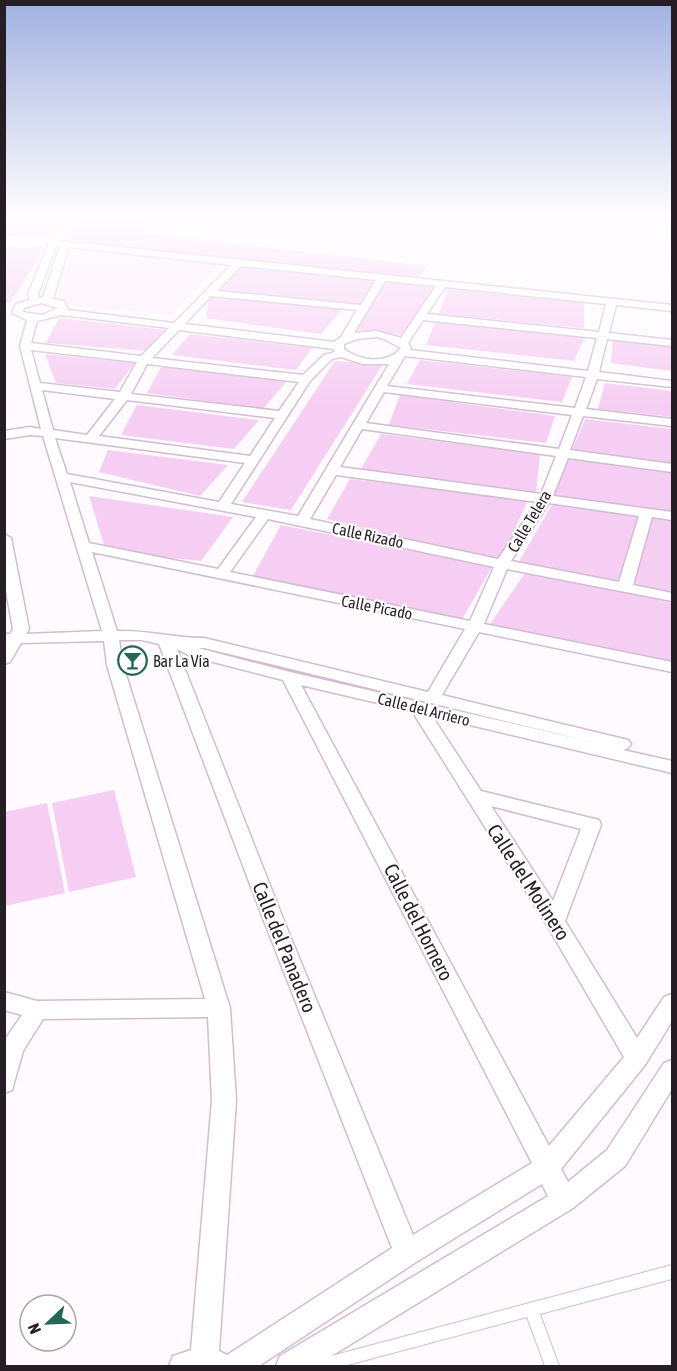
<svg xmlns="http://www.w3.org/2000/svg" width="677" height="1371" font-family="'Asap Condensed',sans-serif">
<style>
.built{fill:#fcebfb}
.green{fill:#f6cdf3}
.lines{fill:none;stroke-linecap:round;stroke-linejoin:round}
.lane-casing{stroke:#d2bcd1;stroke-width:2}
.street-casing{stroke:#d2bcd1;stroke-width:3}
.lane{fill:#fff;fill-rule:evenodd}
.street{fill:#fff;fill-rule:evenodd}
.labels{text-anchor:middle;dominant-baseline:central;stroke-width:4.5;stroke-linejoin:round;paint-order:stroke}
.street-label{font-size:16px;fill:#261e25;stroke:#fff}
.poi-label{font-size:16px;fill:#261e25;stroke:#fff;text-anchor:start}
.near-street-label{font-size:20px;fill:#261e25;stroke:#fff}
</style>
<rect width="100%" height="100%" fill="#fefafe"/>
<polygon class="built" points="77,250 217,263 220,266 171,315 71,305 67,301 56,297 71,252"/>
<g class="green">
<polygon points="86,217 154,217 143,233 426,266 420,277 74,245 63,240"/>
<polygon points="5,225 63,226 56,236 5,236"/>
<polygon points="5,247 43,247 40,256 10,303 5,303"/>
<polygon points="238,263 382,278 380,282 441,287 408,336 350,329 362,309 344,307 321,334 206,318 210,293"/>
<polygon points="448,289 584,303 584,328 439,314"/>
<polygon points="59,318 166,330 148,351 46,343"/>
<polygon points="436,321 585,337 574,361 426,345"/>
<polygon points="190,334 312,348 296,370 172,355"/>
<polygon points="613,340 672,346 672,371 611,363"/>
<polygon points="45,354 135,363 115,389 56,383"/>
<polygon points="420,360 572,377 562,402 407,384"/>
<polygon points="335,361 383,364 291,510 242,502"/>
<polygon points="161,367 287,381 263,409 147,393"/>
<polygon points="605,383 672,391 672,417 598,409"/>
<polygon points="400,395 555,416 546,443 389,425"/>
<polygon points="137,405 259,420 234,449 121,435"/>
<polygon points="585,419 672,429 672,517 551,499"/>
<polygon points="381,434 540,454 536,493 360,471"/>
<polygon points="108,450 228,465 200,496 99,472"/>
<polygon points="350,479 528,500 500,562 327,519"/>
<polygon points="89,496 233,517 201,561 106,551"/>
<polygon points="553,503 672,520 672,594 517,565"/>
<polygon points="281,525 492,567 461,621 253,576"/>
<polygon points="527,570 672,603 672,664 489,626"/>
<polygon points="114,790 136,877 69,892 52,803"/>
<polygon points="47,803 65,893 5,906 5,812"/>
</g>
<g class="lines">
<defs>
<polygon id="lane" points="672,1265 672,1279 540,1314 559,1366 545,1366 527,1317 344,1366 313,1366 315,1361 320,1359"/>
<path id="street" d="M75,217H84L60,241L672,305V311L616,305L609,333L672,340V346L607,339L599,372L672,381V387L597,379L586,409L672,419V426L583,416L570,450L672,464V472L568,458L553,496L672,512V520L652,517L633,585L672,593V601L507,569L484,624L672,662V672L479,632L442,695L628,740L631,744L628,748L623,750L672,761V773L432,716L481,791L599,820L601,825L565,921L637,1038L664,997L672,994V1021L645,1065L561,1169L568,1182L607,1150L664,1063L672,1060V1089L625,1166L573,1208L315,1366H276L280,1356L548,1196L542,1184L416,1262L259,1366H169L173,1356L191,1350L212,1100L208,1017L43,1019L23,1051L12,1090L4,1093V1041L22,1015L4,1010V992L37,1001L205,999L107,665L104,641L21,643L10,662L4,664V634H10L13,629L4,580V534L11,538L29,629L26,634L102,631L43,436L30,435L4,439V431L30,427L41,429L20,346L27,320L12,313L16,304L30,300L28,294L49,243L64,227H14L10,224L14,221L69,222ZM56,246H60L43,297L39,298L38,294ZM69,247L231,265L174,323L68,310L64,301L53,299ZM241,266L376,280L361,305L217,291ZM385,281L436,286L401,338L376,331L354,333ZM445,287L606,304L599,332L427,314ZM211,296L357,310L341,337L334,342L185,324ZM41,303L58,308L42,315L23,312L24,308ZM62,315L169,328L141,356L31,343L37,321ZM423,320L597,338L588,371L410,350L411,348L408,343ZM179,330L334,349L335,352L324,355L303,375L152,358ZM376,337L384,339L401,348C387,365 360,361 344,349V344L357,339ZM31,350L137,362L120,392L40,383ZM405,356L586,377L575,408L387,386ZM341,357L363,364H389L298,516L231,504L310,381L332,359ZM147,364L299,382L279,411L131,394ZM42,390L115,399L87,435L53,430ZM384,392L572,415L559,449L366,423ZM127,400L275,418L250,456L99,436ZM362,429L556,456L541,494L340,467ZM55,438L245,463L219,502L67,474ZM336,475L537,502L498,559L310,519ZM70,482L256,517L218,569L89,543ZM549,503L639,516L619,582L511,561ZM268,519L494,567L470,621L230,572ZM92,552L465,629L428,692L204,638C174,638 147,630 117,631ZM119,640H142L159,644L264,921L392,1248L227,1355L219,1351L236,1100L230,1008L123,665ZM198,648H204L596,743L290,672ZM177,649L190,656L283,680L532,1163L413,1235L284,921ZM301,685L412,711L548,927L624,1057L549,1146ZM491,806L581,829L553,901Z"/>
</defs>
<use href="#lane" class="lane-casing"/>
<use href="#street" class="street-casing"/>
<use href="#lane" class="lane"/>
<use href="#street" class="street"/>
</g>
<linearGradient id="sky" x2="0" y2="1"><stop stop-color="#a1b1e0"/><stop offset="0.53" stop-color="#fffdff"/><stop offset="1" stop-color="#fffdff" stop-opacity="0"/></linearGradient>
<rect width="677" height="409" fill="url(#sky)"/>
<defs>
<symbol id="bar-ring" viewBox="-11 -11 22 22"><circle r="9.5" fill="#fff" stroke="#246757" stroke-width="1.5"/><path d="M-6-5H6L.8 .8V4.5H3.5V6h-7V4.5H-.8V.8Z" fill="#246757"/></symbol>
</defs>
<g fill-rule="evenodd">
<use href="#bar-ring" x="116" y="644" width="33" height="33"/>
</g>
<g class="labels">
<g class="street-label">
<text transform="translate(529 521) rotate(-59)">Calle Telera</text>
<text transform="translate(368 535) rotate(12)">Calle Rizado</text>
<text transform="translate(377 607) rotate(11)">Calle Picado</text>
<text transform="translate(424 709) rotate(14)">Calle del Arriero</text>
</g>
<g class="poi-label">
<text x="153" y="661">Bar La Vía</text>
</g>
<g class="near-street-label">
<text transform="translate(529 882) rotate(57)">Calle del Molinero</text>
<text transform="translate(419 922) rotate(63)">Calle del Hornero</text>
<text transform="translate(285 947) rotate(68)">Calle del Panadero</text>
</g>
</g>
<rect width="677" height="1371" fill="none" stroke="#261e25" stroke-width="12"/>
<g transform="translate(48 1323) rotate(247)"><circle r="28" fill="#ffffff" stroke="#a8a5a8" stroke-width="1.5"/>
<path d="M0-4.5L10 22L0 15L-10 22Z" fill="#246757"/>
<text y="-9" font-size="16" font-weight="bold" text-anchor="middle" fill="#261e25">N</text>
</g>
</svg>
